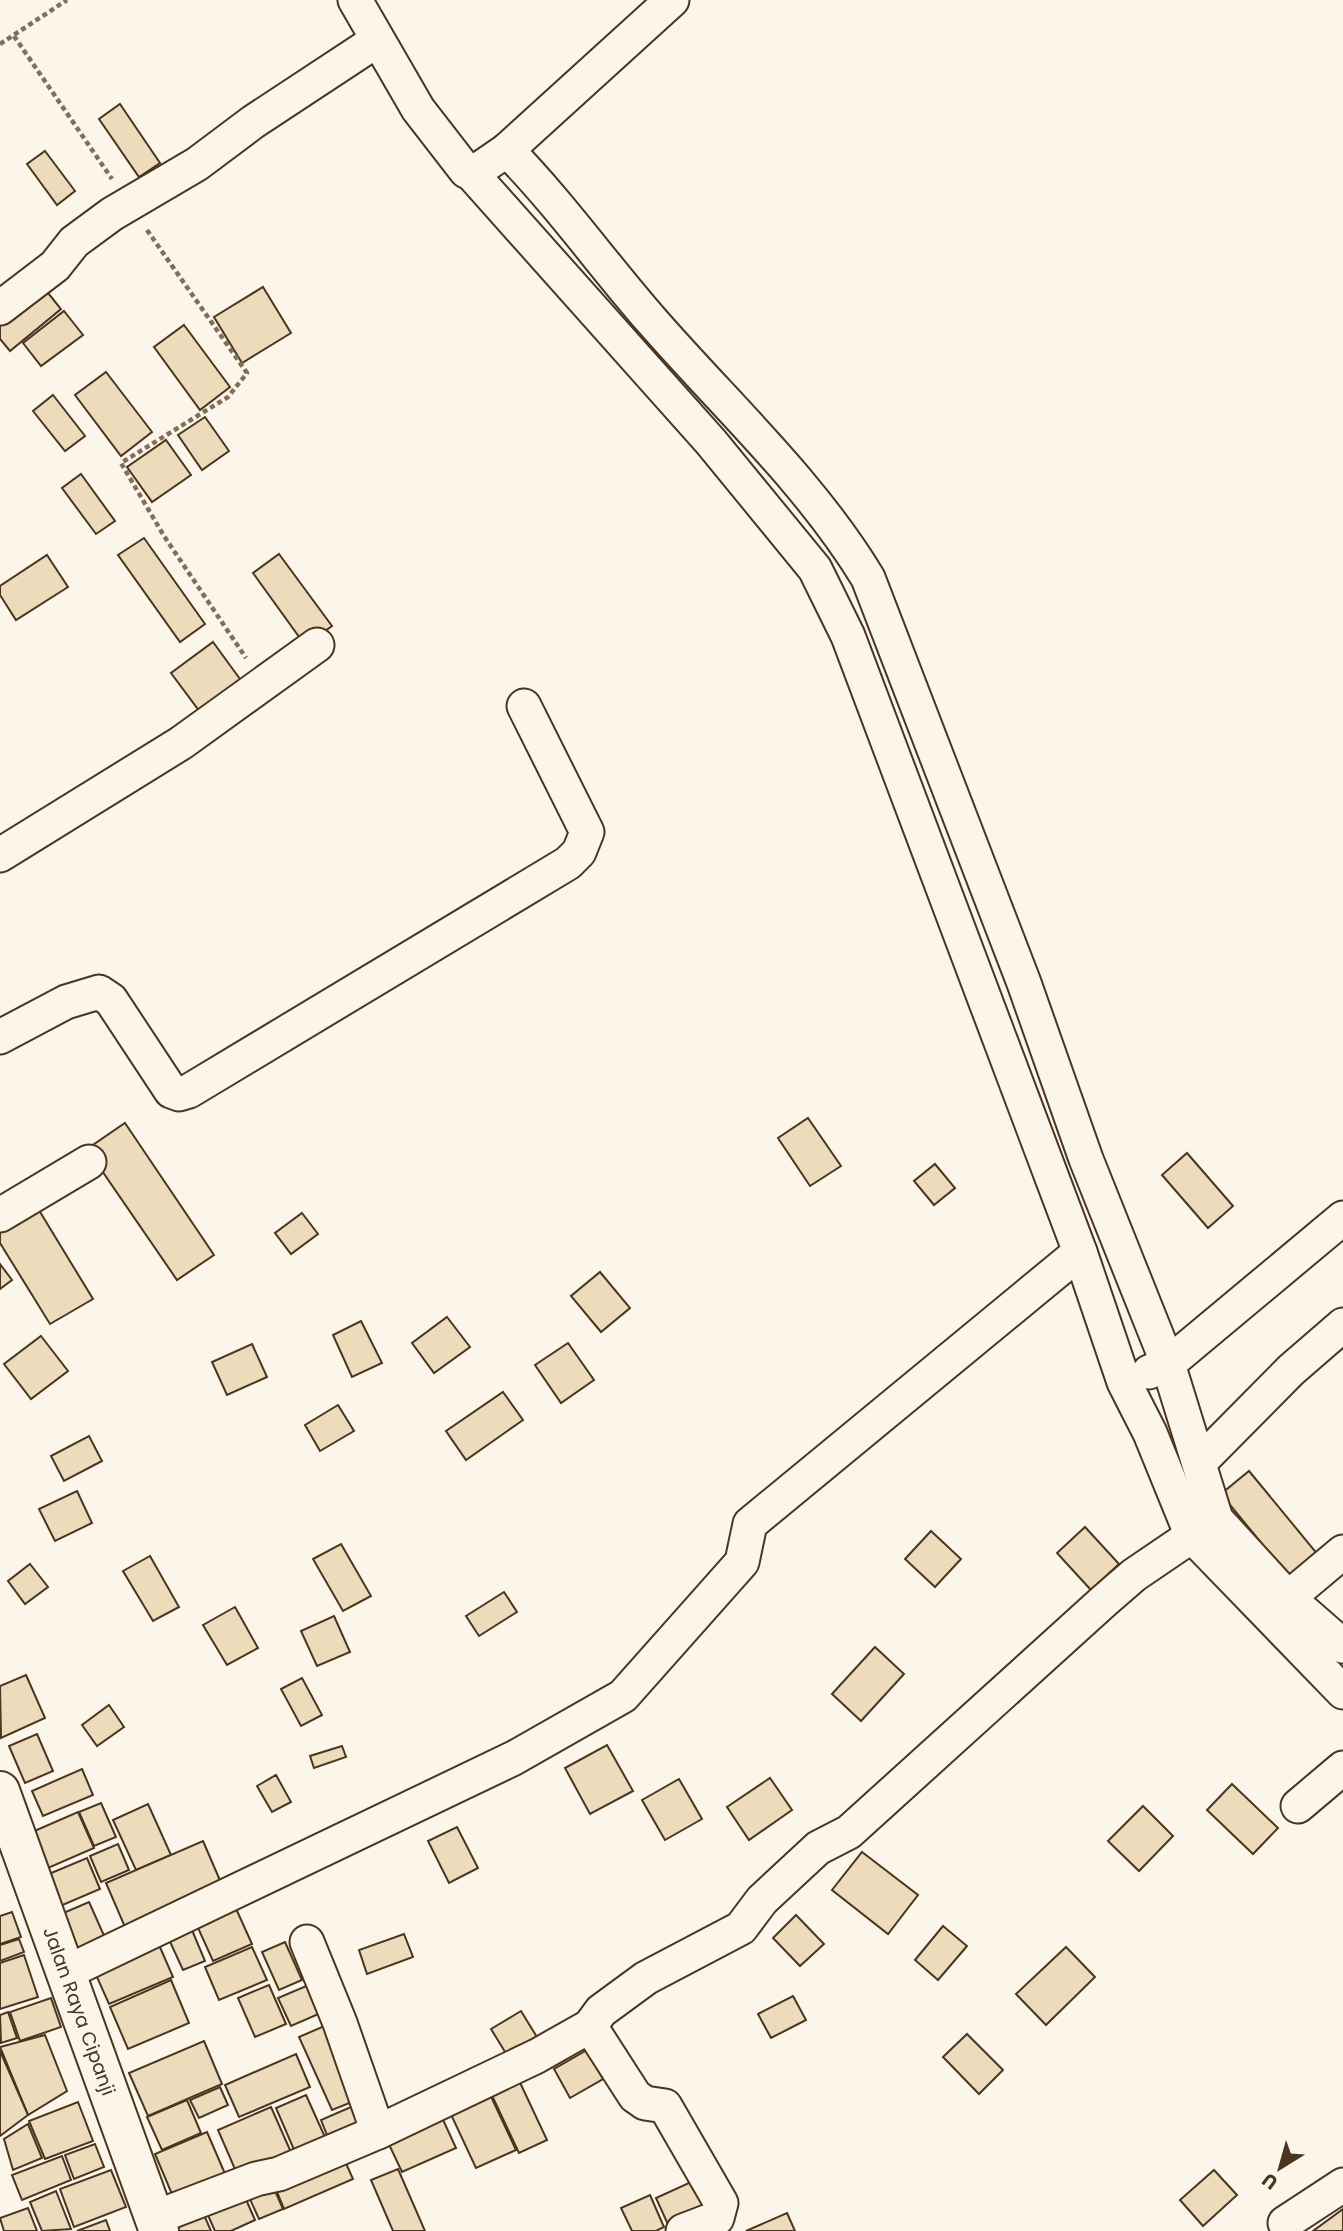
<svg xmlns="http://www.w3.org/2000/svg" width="1343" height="2231" font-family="Poppins,sans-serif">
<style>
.building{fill:#ecdcbc;stroke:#4a3520;stroke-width:2}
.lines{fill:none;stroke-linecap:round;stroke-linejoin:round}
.minor-casing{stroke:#4a3520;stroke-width:37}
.major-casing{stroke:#4a3520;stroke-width:42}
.path{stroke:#7f6f5c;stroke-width:4.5;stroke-dasharray:5 3.5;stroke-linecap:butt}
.minor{stroke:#fbf6e9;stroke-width:33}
.major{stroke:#fbf6e9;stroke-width:38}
.labels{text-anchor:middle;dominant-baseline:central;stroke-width:5;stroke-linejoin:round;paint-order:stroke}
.street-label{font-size:19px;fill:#4a3520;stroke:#fbf6e9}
</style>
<rect width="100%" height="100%" fill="#fbf6e9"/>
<g class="building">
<polygon points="120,104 160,163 139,177 99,119"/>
<polygon points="45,151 75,191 57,205 27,164"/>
<polygon points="40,283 61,309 10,351 0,339 0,316"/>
<polygon points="263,287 291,333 242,363 214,317"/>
<polygon points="64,311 83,335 41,366 23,343"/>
<polygon points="184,325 230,387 200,410 154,347"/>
<polygon points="106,372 152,432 121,456 75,395"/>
<polygon points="53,395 85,436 65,451 33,411"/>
<polygon points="205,417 229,451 202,470 178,435"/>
<polygon points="166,440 191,475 152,502 127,467"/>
<polygon points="81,474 115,521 96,534 62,488"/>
<polygon points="144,538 205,624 180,642 118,555"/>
<polygon points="279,554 332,626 305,645 253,573"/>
<polygon points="47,555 68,587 16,620 0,595 0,586"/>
<polygon points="213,642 248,690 206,720 171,673"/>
<polygon points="808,1118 841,1166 810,1186 778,1138"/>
<polygon points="125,1123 214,1255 177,1280 87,1149"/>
<polygon points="1187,1153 1233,1206 1208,1228 1162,1175"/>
<polygon points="935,1164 955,1188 934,1205 914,1181"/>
<polygon points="34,1202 93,1299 50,1324 0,1243 0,1223"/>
<polygon points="302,1213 318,1234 291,1254 275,1233"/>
<polygon points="0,1264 12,1280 0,1289"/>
<polygon points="600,1272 630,1308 601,1332 571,1296"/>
<polygon points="447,1317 470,1347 434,1373 412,1343"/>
<polygon points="361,1321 382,1363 352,1377 333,1335"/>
<polygon points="41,1336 68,1371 31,1399 4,1364"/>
<polygon points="568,1343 594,1380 561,1403 535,1365"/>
<polygon points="252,1344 267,1377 227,1395 212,1362"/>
<polygon points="503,1392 523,1420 466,1460 446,1431"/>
<polygon points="338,1405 354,1431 320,1451 305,1425"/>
<polygon points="89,1436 102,1461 64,1481 51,1456"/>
<polygon points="1249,1471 1319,1556 1291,1579 1221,1494"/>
<polygon points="77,1491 92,1523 55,1541 39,1509"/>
<polygon points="1085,1527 1119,1564 1091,1590 1057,1553"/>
<polygon points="931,1531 961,1559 935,1587 905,1559"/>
<polygon points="341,1544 371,1596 343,1611 313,1559"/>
<polygon points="150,1556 179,1607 153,1621 123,1571"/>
<polygon points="30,1564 48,1587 25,1604 8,1581"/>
<polygon points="504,1592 517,1612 479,1636 466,1616"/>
<polygon points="235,1607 258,1648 227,1665 203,1625"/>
<polygon points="334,1616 350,1652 317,1666 301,1631"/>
<polygon points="875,1647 904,1674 861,1721 832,1694"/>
<polygon points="26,1675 45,1718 1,1738 0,1686"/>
<polygon points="302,1678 322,1715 301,1726 281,1689"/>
<polygon points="109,1705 124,1727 97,1746 82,1725"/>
<polygon points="37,1734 53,1771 25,1783 9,1746"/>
<polygon points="607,1745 633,1791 590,1814 565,1768"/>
<polygon points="342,1746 346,1757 314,1768 310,1756"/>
<polygon points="82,1769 93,1795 43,1816 32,1791"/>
<polygon points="276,1775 291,1802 272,1812 257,1786"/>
<polygon points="770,1778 792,1810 749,1840 727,1807"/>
<polygon points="679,1779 702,1819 665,1840 642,1800"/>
<polygon points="1232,1784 1278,1828 1253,1854 1207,1810"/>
<polygon points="101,1803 116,1837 94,1846 79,1812"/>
<polygon points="148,1804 171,1855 136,1870 113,1820"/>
<polygon points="1143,1806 1173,1836 1139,1871 1108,1841"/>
<polygon points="78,1812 94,1848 48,1868 32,1832"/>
<polygon points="457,1827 478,1868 449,1883 428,1841"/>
<polygon points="203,1841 225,1892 128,1934 106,1883"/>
<polygon points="118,1844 129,1870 101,1882 90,1856"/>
<polygon points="862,1852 918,1895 888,1934 832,1890"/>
<polygon points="87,1858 100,1889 58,1907 44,1876"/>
<polygon points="89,1902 110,1949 82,1961 61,1914"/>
<polygon points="233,1902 252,1944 213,1961 194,1919"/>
<polygon points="12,1912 21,1937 0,1944 0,1916"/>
<polygon points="796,1915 824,1944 800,1966 773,1938"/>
<polygon points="189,1923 205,1961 183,1970 166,1933"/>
<polygon points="943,1926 967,1946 938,1980 915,1960"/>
<polygon points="404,1934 413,1957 367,1974 359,1950"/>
<polygon points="156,1938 173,1977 109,2004 92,1966"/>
<polygon points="19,1939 24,1952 0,1961 0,1945"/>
<polygon points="285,1942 302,1980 279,1990 262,1952"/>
<polygon points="252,1947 267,1980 219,2000 205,1967"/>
<polygon points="1066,1947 1095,1977 1046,2025 1016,1994"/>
<polygon points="24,1955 38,1997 0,2009 0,1963"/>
<polygon points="171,1980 189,2023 128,2049 110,2007"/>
<polygon points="318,1981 330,2009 291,2026 278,1998"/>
<polygon points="269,1985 286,2024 255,2037 238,1998"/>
<polygon points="793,1996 806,2020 771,2038 758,2014"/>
<polygon points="51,1998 61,2027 20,2041 10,2012"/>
<polygon points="521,2011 540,2042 510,2060 491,2029"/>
<polygon points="8,2012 17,2038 1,2043 0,2015"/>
<polygon points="329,2024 362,2098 332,2110 299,2037"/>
<polygon points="967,2034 1003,2070 979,2094 943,2057"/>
<polygon points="45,2035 67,2091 28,2115 0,2047"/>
<polygon points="204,2041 222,2084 148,2116 129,2073"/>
<polygon points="587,2050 603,2079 570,2098 554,2069"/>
<polygon points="0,2051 28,2115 0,2136"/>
<polygon points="296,2054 310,2087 239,2117 225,2085"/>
<polygon points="516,2074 547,2140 519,2153 488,2087"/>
<polygon points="220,2087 228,2105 199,2118 190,2100"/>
<polygon points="487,2088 516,2150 476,2168 447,2106"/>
<polygon points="306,2095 329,2146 298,2159 276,2108"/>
<polygon points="187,2100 201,2133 162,2150 147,2117"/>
<polygon points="78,2102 93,2141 45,2159 29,2121"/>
<polygon points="360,2103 371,2128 331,2145 321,2120"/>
<polygon points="271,2107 294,2159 241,2183 218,2130"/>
<polygon points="439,2111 456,2148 402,2172 385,2136"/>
<polygon points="28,2124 42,2158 13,2170 4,2139"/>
<polygon points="207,2132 229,2183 177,2206 155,2154"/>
<polygon points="95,2144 104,2167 74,2179 65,2155"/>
<polygon points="340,2150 353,2179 284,2209 272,2180"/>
<polygon points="62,2156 71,2180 22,2200 12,2175"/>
<polygon points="398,2169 425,2231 393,2231 371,2180"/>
<polygon points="111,2170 126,2207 74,2227 60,2189"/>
<polygon points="1214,2170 1237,2195 1203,2226 1180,2200"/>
<polygon points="268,2175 283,2209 259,2219 244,2186"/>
<polygon points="702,2177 716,2207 670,2229 656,2198"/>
<polygon points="241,2188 255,2220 231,2231 215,2231 203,2204"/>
<polygon points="56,2191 71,2229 42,2231 30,2202"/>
<polygon points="650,2195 664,2227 656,2231 632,2231 621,2208"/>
<polygon points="28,2208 37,2231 4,2231 0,2218"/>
<polygon points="201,2208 211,2231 172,2231"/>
<polygon points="1343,2209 1343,2231 1313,2231"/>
<polygon points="787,2213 795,2231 746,2231"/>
<polygon points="106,2220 110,2231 77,2231"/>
</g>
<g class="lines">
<defs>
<g id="minor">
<path d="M355,0L418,109L466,171L472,174L507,150C559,203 603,265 652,321C726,406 809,481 868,578L1024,983L1086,1159L1168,1364L1216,1519L1288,1598L1343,1646"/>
<polyline points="507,150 672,0"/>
<polyline points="472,174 711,442 815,569 848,636 1080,1252 1124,1382 1150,1433 1192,1536 1343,1692"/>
<polyline points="0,308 55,266 74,242 112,214 197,164 253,122 376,41"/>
<polyline points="0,855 181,743 317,645"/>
<polyline points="0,1037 66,1002 99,992 111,1000 171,1091 179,1094 189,1091 568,863 579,852 587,832 524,706"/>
<polyline points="0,1215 89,1162"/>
<polyline points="1149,1372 1168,1364 1343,1218"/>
<polyline points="1200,1462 1291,1370 1343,1325"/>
<polyline points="1288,1598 1343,1552"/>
<polyline points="1298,1806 1343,1768"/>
<polyline points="307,1942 340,2023 378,2132"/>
<polyline points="65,1973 514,1758 623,1696 742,1562 750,1524 1080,1252"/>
<polyline points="590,2026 635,2096 645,2103 665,2106 721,2203 717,2218 683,2231"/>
<polyline points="154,2218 256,2179 279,2174 378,2132 537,2056 590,2026 601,2011 646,1978 741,1928 762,1900 818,1848 849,1832 1104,1601 1134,1575 1209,1524"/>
<polyline points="1285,2223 1343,2185"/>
</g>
<g id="major">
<path id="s1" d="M0,1791L159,2231"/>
</g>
</defs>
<use href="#minor" class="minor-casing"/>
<use href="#major" class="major-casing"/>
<g class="path">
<polyline points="14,36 112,179"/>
<polyline points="0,44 67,0"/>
<polyline points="147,230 247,373 228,397 121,463 164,536 246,658"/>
</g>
<use href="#minor" class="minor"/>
<use href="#major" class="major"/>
</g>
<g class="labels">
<g class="street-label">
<text stroke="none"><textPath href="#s1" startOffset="234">Jalan Raya Cipanji</textPath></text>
</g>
</g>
<g transform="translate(1280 2168) rotate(217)" stroke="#fbf6e9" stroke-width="5" paint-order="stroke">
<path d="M0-5L12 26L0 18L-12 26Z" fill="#4a3520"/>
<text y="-10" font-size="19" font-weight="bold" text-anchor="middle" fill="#4a3520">U</text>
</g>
</svg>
